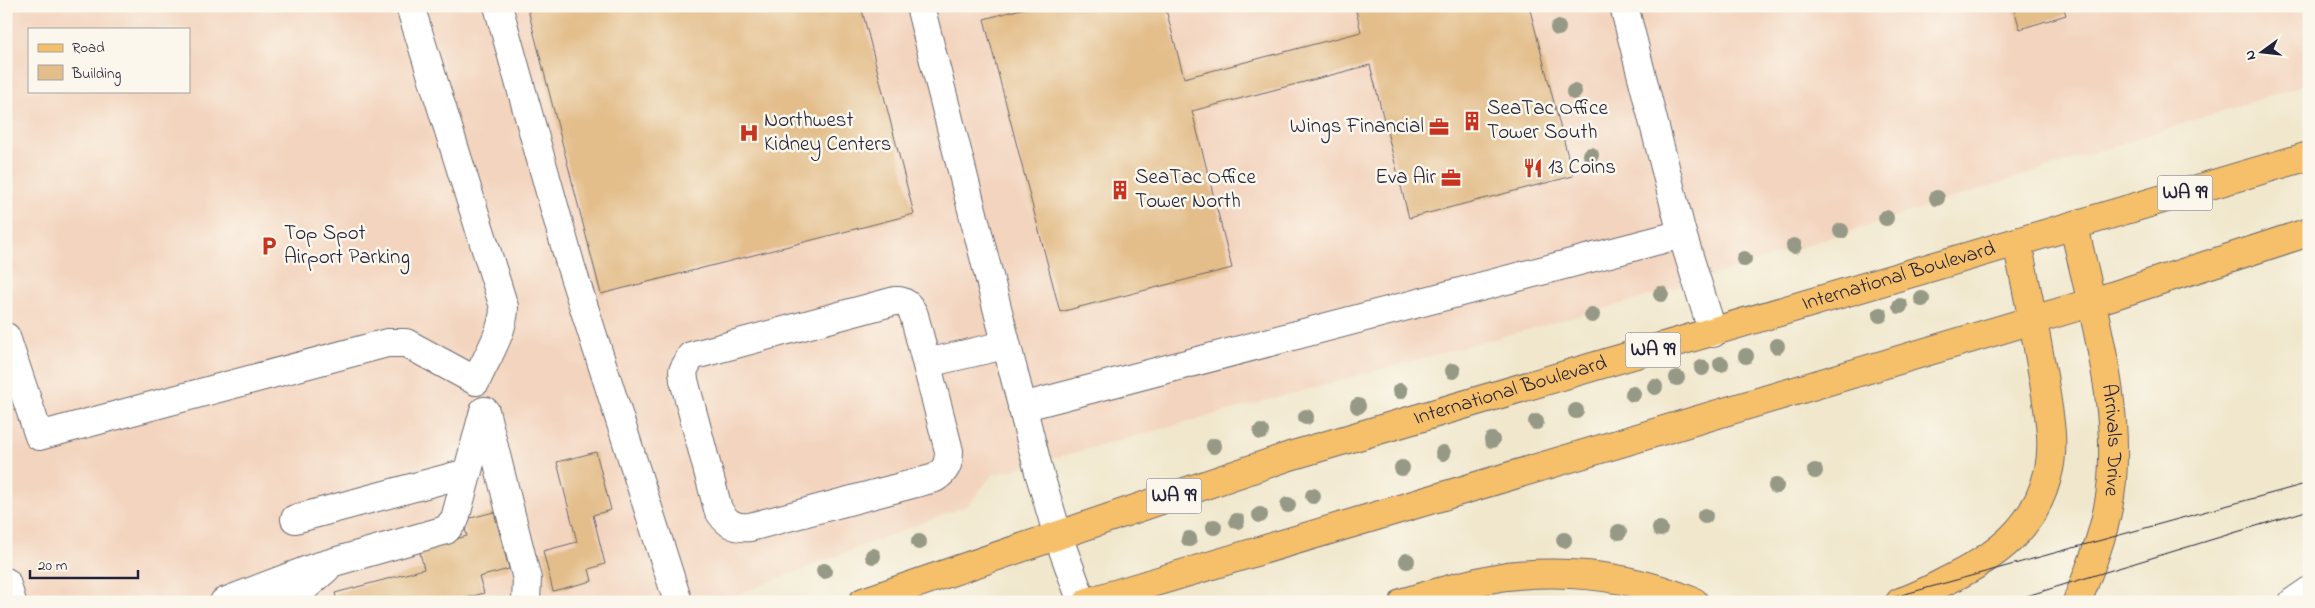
<svg xmlns="http://www.w3.org/2000/svg" width="2315" height="608" font-family="'Indie Flower',sans-serif">
<style>
.built{fill:#f3d4be;fill-rule:evenodd}
.building{fill:#e3bd8a}
.lines{fill:none;stroke-linecap:round;stroke-linejoin:round}
.minor-casing{stroke:#6a676e;stroke-width:30}
.major-casing{stroke:#6a676e;stroke-width:30}
.highway-casing{stroke:#6a676e;stroke-width:30}
.minor{stroke:#fff;stroke-width:28}
.major{stroke:#f6c06b;stroke-width:28}
.highway{stroke:#f6c06b;stroke-width:28}
.tram{stroke:#22223b;stroke-width:1}
.tree{fill:#969986}
.labels{text-anchor:middle;dominant-baseline:central;stroke-width:5;stroke-linejoin:round;paint-order:stroke}
.shield{fill:#fbf7ec;stroke:#636270;stroke-width:1}
.shield-label{font-size:20px;font-weight:bold;fill:#22223b}
.poi-label{font-size:21px;fill:#22223b;stroke:#fbf7ec;text-anchor:start}
.street-label{font-size:21px;fill:#22223b;stroke:#fbf7ec}
</style>
<rect width="100%" height="100%" fill="#fbf7ec"/>
<filter id="ink" filterUnits="userSpaceOnUse"><feTurbulence type="fractalNoise" baseFrequency=".02" numOctaves="2"/><feDisplacementMap in="SourceGraphic" scale="10" xChannelSelector="R" yChannelSelector="G"/><feConvolveMatrix kernelMatrix="1 2 1 2 8 2 1 2 1" color-interpolation-filters="sRGB"/></filter>
<filter id="wash" filterUnits="userSpaceOnUse"><feTurbulence type="fractalNoise" baseFrequency=".0096" numOctaves="4" result="noise"/><feDisplacementMap in="SourceGraphic" scale="20" xChannelSelector="R" yChannelSelector="G"/><feGaussianBlur stdDeviation="1.12" result="paint"/><feColorMatrix in="noise" values="0 0 0 0 0 0 0 0 0 0 0 0 0 0 0 0 0 1.4 0 .05"/><feComposite in="paint" operator="in"/></filter>
<g filter="url(#wash)">
<rect width="100%" height="100%" fill="#f0e7cc"/>
<path class="built" d="M6,6H2309V83L1640,299L992,475L968,505L718,602H6ZM29,29H189V91H29Z"/>
<g id="blocks">
<g class="building">
<polygon points="527,6 861,6 914,214 601,294"/>
<polygon points="1032,6 1165,6 1184,78 1361,32 1355,6 1529,6 1573,176 1409,218 1370,65 1192,111 1232,268 1060,312 984,19"/>
<polygon points="2013,6 2063,6 2066,15 2020,29"/>
<polygon points="596,452 611,510 593,515 605,564 589,569 592,581 553,591 543,551 577,542 557,462"/>
<polygon points="494,512 509,569 479,577 484,593 452,602 337,602 335,593 424,569 419,549 467,536 463,520"/>
</g>
</g>
</g>
<g filter="url(#ink)">
<use href="#blocks" fill-opacity="0" stroke="#6a676e" stroke-width="1"/>
<g class="lines">
<defs>
<g id="minor">
<polyline points="498,6 571,267 678,602"/>
<polyline points="920,6 1039,472 1058,536 1082,602"/>
<polyline points="1624,6 1682,234"/>
<path d="M895,301C905,300 910,306 914,315L949,451C949,463 946,471 935,478L750,527C734,529 725,522 718,509L684,380L683,371L691,356Z"/>
<path d="M6,337L39,436L387,343H406L476,381C486,359 504,331 504,307L410,6"/>
<polyline points="927,363 1005,345"/>
<polyline points="1022,407 1682,234 1713,333"/>
<polyline points="485,411 527,579 526,602"/>
<polyline points="295,519 467,473"/>
<polyline points="6,582 12,602"/>
<polyline points="224,602 313,568 446,530 455,519 484,411"/>
<polyline points="288,602 326,569"/>
<polyline points="2293,602 2309,591"/>
</g>
<g id="major">
<path id="s1" d="M2074,226C2093,314 2126,419 2108,508C2102,540 2089,571 2077,602"/>
<path id="s2" d="M863,602L1290,456L2309,156"/>
<polyline points="1088,602 2090,303 2309,232"/>
</g>
<g id="highway">
<path d="M1404,602C1437,593 1472,581 1507,576C1571,569 1635,577 1694,602"/>
<path d="M1900,602C1916,597 1931,589 1946,581C1996,557 2037,527 2049,469C2055,441 2048,409 2044,382C2036,335 2027,289 2017,243"/>
</g>
</defs>
<use href="#minor" class="minor-casing"/>
<use href="#major" class="major-casing"/>
<use href="#highway" class="highway-casing"/>
<use href="#minor" class="minor"/>
<use href="#major" class="major"/>
<use href="#highway" class="highway"/>
<g class="tram">
<polyline points="1876,602 2309,483"/>
<polyline points="2007,602 2309,510"/>
</g>
</g>
<g class="tree">
<circle cx="1558" cy="28" r="8"/>
<circle cx="1574" cy="92" r="8"/>
<circle cx="1591" cy="155" r="8"/>
<circle cx="1937" cy="198" r="8"/>
<circle cx="1886" cy="218" r="8"/>
<circle cx="1841" cy="231" r="8"/>
<circle cx="1794" cy="246" r="8"/>
<circle cx="1744" cy="259" r="8"/>
<circle cx="1661" cy="294" r="8"/>
<circle cx="1922" cy="299" r="8"/>
<circle cx="1900" cy="306" r="8"/>
<circle cx="1592" cy="315" r="8"/>
<circle cx="1880" cy="315" r="8"/>
<circle cx="1777" cy="346" r="8"/>
<circle cx="1746" cy="356" r="8"/>
<circle cx="1721" cy="364" r="8"/>
<circle cx="1702" cy="368" r="8"/>
<circle cx="1453" cy="371" r="8"/>
<circle cx="1677" cy="378" r="8"/>
<circle cx="1655" cy="387" r="8"/>
<circle cx="1400" cy="391" r="8"/>
<circle cx="1633" cy="394" r="8"/>
<circle cx="1358" cy="406" r="8"/>
<circle cx="1576" cy="411" r="8"/>
<circle cx="1306" cy="417" r="8"/>
<circle cx="1536" cy="422" r="8"/>
<circle cx="1261" cy="432" r="8"/>
<circle cx="1492" cy="440" r="8"/>
<circle cx="1214" cy="446" r="8"/>
<circle cx="1443" cy="453" r="8"/>
<circle cx="1402" cy="468" r="8"/>
<circle cx="1815" cy="471" r="8"/>
<circle cx="1776" cy="486" r="8"/>
<circle cx="1313" cy="496" r="8"/>
<circle cx="1288" cy="505" r="8"/>
<circle cx="1260" cy="515" r="8"/>
<circle cx="1705" cy="516" r="8"/>
<circle cx="1237" cy="521" r="8"/>
<circle cx="1214" cy="527" r="8"/>
<circle cx="1660" cy="529" r="8"/>
<circle cx="1619" cy="532" r="8"/>
<circle cx="1189" cy="539" r="8"/>
<circle cx="1564" cy="540" r="8"/>
<circle cx="919" cy="542" r="8"/>
<circle cx="873" cy="556" r="8"/>
<circle cx="1407" cy="561" r="8"/>
<circle cx="824" cy="571" r="8"/>
</g>
</g>
<defs>
<symbol id="building-bare" viewBox="-9 -9 18 18"><path d="M-4-6H4V6H1V3H-1V6H-4ZM-2.5-4.3h1.7v1.8h-1.7ZM.8-4.3h1.7v1.8H.8ZM-2.5-1h1.7V.8h-1.7ZM.8-1h1.7V.8H.8Z" fill="#c8321e" stroke="#fbf7ec" stroke-width="2.5" paint-order="stroke"/></symbol>
<symbol id="office-bare" viewBox="-9 -9 18 18"><path d="M-6-3h4V-5.5h4V-3h4V5H-6ZM-1-4.5V-3h2v-1.5ZM-6 0V1H6V0Z" fill="#c8321e" stroke="#fbf7ec" stroke-width="2.5" paint-order="stroke"/></symbol>
<symbol id="hospital-bare" viewBox="-9 -9 18 18"><path d="M-5-5h3v3.5h4V-5h3V5h-3V1.5h-4V5h-3Z" fill="#c8321e" stroke="#fbf7ec" stroke-width="2.5" paint-order="stroke"/></symbol>
<symbol id="restaurant-bare" viewBox="-9 -9 18 18"><path d="M-5-6h1v4h1v-4h1v4h1v-4h1v5L-1.5 .5V6h-2V.5L-5-1ZM5-6V6H3V1.5H1.5Q1.5-4 5-6Z" fill="#c8321e" stroke="#fbf7ec" stroke-width="2.5" paint-order="stroke"/></symbol>
<symbol id="parking-bare" viewBox="-9 -9 18 18"><path d="M-3.5-5.5H1a3.5 3.5 0 0 1 0 7H-1V5.5H-3.5ZM-1-3.4V-.6H.8a1.4 1.4 0 0 0 0-2.8Z" fill="#c8321e" stroke="#fbf7ec" stroke-width="2.5" paint-order="stroke"/></symbol>
</defs>
<g fill-rule="evenodd">
<use href="#building-bare" x="1458" y="107" width="28" height="28"/>
<use href="#office-bare" x="1425" y="113" width="28" height="28"/>
<use href="#hospital-bare" x="735" y="119" width="28" height="28"/>
<use href="#restaurant-bare" x="1519" y="154" width="28" height="28"/>
<use href="#office-bare" x="1437" y="164" width="28" height="28"/>
<use href="#building-bare" x="1106" y="176" width="28" height="28"/>
<use href="#parking-bare" x="255" y="232" width="28" height="28"/>
</g>
<g class="labels">
<g class="shield">
<rect x="2157.5" y="175.5" width="55" height="35" rx="4"/>
<rect x="1625.5" y="332.5" width="55" height="35" rx="4"/>
<rect x="1146.5" y="478.5" width="55" height="35" rx="4"/>
</g>
<g class="shield-label">
<text x="2185" y="193">WA 99</text>
<text x="1653" y="350">WA 99</text>
<text x="1174" y="496">WA 99</text>
</g>
<g class="poi-label">
<text x="1487" y="109">SeaTac Office<tspan x="1487" dy="24">Tower South</tspan></text>
<text x="764" y="121">Northwest<tspan x="764" dy="24">Kidney Centers</tspan></text>
<text x="1424" y="127" text-anchor="end">Wings Financial</text>
<text x="1548" y="168">13 Coins</text>
<text x="1135" y="178">SeaTac Office<tspan x="1135" dy="24">Tower North</tspan></text>
<text x="1436" y="178" text-anchor="end">Eva Air</text>
<text x="284" y="234">Top Spot<tspan x="284" dy="24">Airport Parking</tspan></text>
</g>
<g class="street-label">
<text stroke="none"><textPath href="#s2" startOffset="1086">International Boulevard</textPath></text>
<text stroke="none"><textPath href="#s2" startOffset="681">International Boulevard</textPath></text>
<text stroke="none"><textPath href="#s1" startOffset="218">Arrivals Drive</textPath></text>
</g>
</g>
<rect width="2315" height="608" fill="none" stroke="#fbf7ec" stroke-width="25"/>
<rect x="28" y="28" width="162" height="65" fill="#fbf7ec" stroke="#a4a2a5"/>
<rect x="38" y="44" width="25" height="8" fill="#f6c06b" stroke="#a4a2a5"/>
<text x="72" y="52" font-size="15" fill="#22223b">Road</text>
<rect x="38" y="65" width="25" height="15" fill="#e3bd8a" stroke="#a4a2a5"/>
<text x="72" y="78" font-size="15" fill="#22223b">Building</text>
<g transform="translate(2262 52) rotate(255)" stroke="#fbf7ec" stroke-width="4" paint-order="stroke">
<path d="M0-4L9 19L0 12L-9 19Z" fill="#22223b"/>
<text y="-8" font-size="14" font-weight="bold" text-anchor="middle" fill="#22223b">N</text>
</g>
<path d="M30 570v8h108v-8" fill="none" stroke="#22223b" stroke-width="2.5"/>
<text x="38" y="570" font-size="15" fill="#22223b" stroke="#fbf7ec" stroke-width="4" paint-order="stroke">20 m</text>
</svg>
